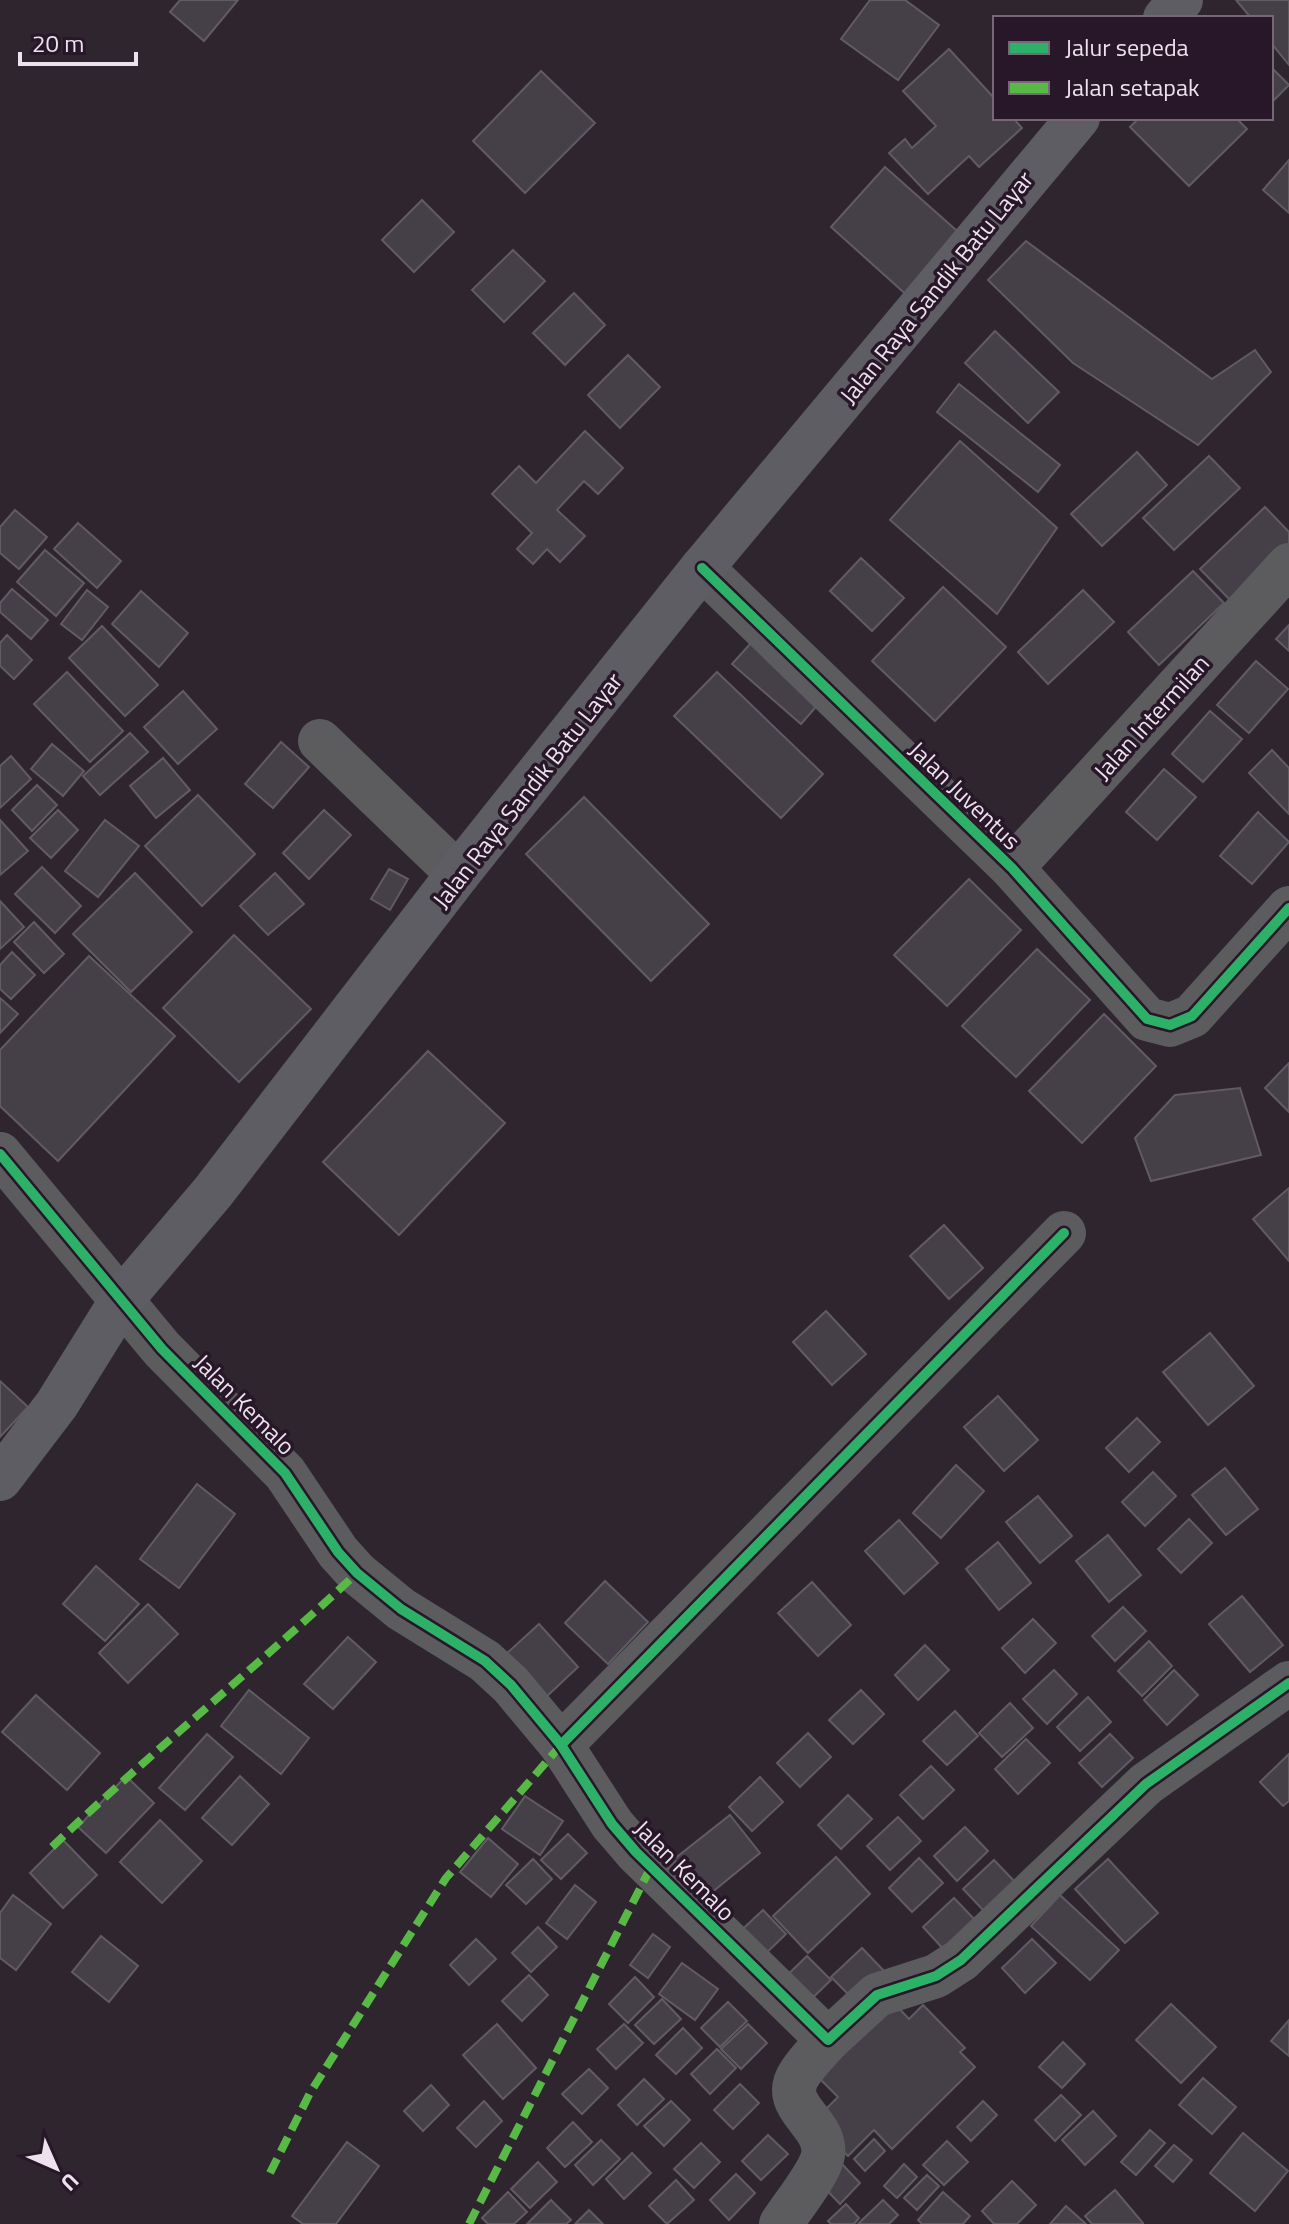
<svg xmlns="http://www.w3.org/2000/svg" width="1289" height="2224" font-family="'Titillium Web',sans-serif">
<style>
.building{fill:#453f47;stroke:#615b64;stroke-width:2}
.lines{fill:none;stroke-linecap:round;stroke-linejoin:round}
.minor{stroke:#5c5c5f;stroke-width:44}
.major{stroke:#5d5d63;stroke-width:44}
.quiet{stroke:#58b947;stroke-width:8;stroke-dasharray:16 8;stroke-linecap:butt}
.cycleway-casing{stroke:#271728;stroke-width:15}
.cycleway{stroke:#2db169;stroke-width:10}
.labels{text-anchor:middle;dominant-baseline:central;stroke-width:7;stroke-linejoin:round;paint-order:stroke}
.street-label{font-size:24px;fill:#ece1ed;stroke:#271728}
</style>
<rect width="100%" height="100%" fill="#2e252e"/>
<g class="building">
<polygon points="180,0 238,0 204,41 170,12"/>
<polygon points="870,0 905,0 939,25 898,80 841,39"/>
<polygon points="1236,0 1289,0 1289,65 1271,43 1271,18 1251,18"/>
<polygon points="949,49 995,99 995,118 1013,118 1022,128 979,167 969,156 928,194 889,153 905,139 912,148 936,126 903,91"/>
<polygon points="1271,67 1289,85 1271,103"/>
<polygon points="541,71 595,123 525,193 473,141"/>
<polygon points="1139,118 1236,118 1247,129 1189,186 1130,127"/>
<polygon points="1289,160 1289,213 1263,190"/>
<polygon points="885,167 964,237 910,298 831,227"/>
<polygon points="422,200 454,232 414,272 382,240"/>
<polygon points="1026,241 1212,379 1255,350 1271,372 1198,445 1073,363 988,280"/>
<polygon points="513,250 545,281 504,322 472,290"/>
<polygon points="574,293 605,325 565,365 533,333"/>
<polygon points="995,331 1059,392 1028,423 965,363"/>
<polygon points="628,355 660,387 620,428 588,395"/>
<polygon points="959,384 1060,465 1038,492 937,412"/>
<polygon points="585,431 623,468 598,494 584,481 557,510 585,536 560,562 547,549 533,564 517,549 532,533 492,494 519,466 536,483"/>
<polygon points="960,441 1057,528 997,614 890,520"/>
<polygon points="1137,452 1167,485 1102,546 1071,514"/>
<polygon points="1209,456 1240,488 1174,550 1143,518"/>
<polygon points="1265,507 1289,532 1289,546 1231,601 1200,569"/>
<polygon points="15,510 47,537 19,569 0,553 0,527"/>
<polygon points="78,523 121,561 97,588 54,549"/>
<polygon points="45,550 84,583 56,616 17,582"/>
<polygon points="861,558 904,598 872,631 830,591"/>
<polygon points="1193,571 1224,603 1159,665 1128,632"/>
<polygon points="943,587 1006,647 935,721 872,661"/>
<polygon points="12,589 48,620 31,639 0,612 0,603"/>
<polygon points="87,590 108,607 82,640 61,624"/>
<polygon points="1083,590 1114,622 1048,684 1018,652"/>
<polygon points="141,591 188,633 159,667 112,624"/>
<polygon points="1289,625 1289,651 1276,639"/>
<polygon points="102,626 158,685 125,716 69,658"/>
<polygon points="760,633 828,693 801,724 732,664"/>
<polygon points="7,635 32,660 14,679 0,666 0,643"/>
<polygon points="1256,661 1288,689 1249,733 1217,705"/>
<polygon points="67,672 123,731 90,762 34,704"/>
<polygon points="717,672 823,774 781,818 674,716"/>
<polygon points="183,691 217,729 178,764 144,727"/>
<polygon points="1210,711 1242,739 1203,782 1172,754"/>
<polygon points="130,733 148,752 100,795 83,776"/>
<polygon points="281,742 309,767 273,808 245,784"/>
<polygon points="52,744 84,771 63,796 31,769"/>
<polygon points="1272,750 1289,768 1289,814 1249,773"/>
<polygon points="11,756 31,779 0,808 0,766"/>
<polygon points="163,758 190,790 156,818 130,786"/>
<polygon points="1164,769 1196,797 1157,840 1126,812"/>
<polygon points="37,785 57,805 32,831 12,810"/>
<polygon points="198,795 255,854 202,906 145,846"/>
<polygon points="584,797 709,924 651,981 526,854"/>
<polygon points="58,810 78,830 51,858 30,838"/>
<polygon points="324,810 351,835 309,879 283,853"/>
<polygon points="1258,812 1289,842 1252,884 1220,856"/>
<polygon points="0,820 28,851 0,875"/>
<polygon points="105,820 139,846 98,897 65,871"/>
<polygon points="42,867 81,906 55,933 15,894"/>
<polygon points="389,869 408,879 390,910 371,899"/>
<polygon points="135,873 192,932 131,992 73,934"/>
<polygon points="275,873 304,904 268,935 240,906"/>
<polygon points="969,879 1021,930 947,1006 894,955"/>
<polygon points="0,901 24,927 0,949"/>
<polygon points="34,922 64,954 44,973 14,942"/>
<polygon points="234,935 311,1009 239,1082 163,1008"/>
<polygon points="1037,949 1090,1000 1016,1077 962,1026"/>
<polygon points="12,952 35,975 11,999 0,989 0,965"/>
<polygon points="89,956 175,1036 58,1161 0,1106 0,1050"/>
<polygon points="0,998 18,1014 0,1033"/>
<polygon points="1104,1014 1156,1066 1082,1143 1029,1091"/>
<polygon points="428,1051 505,1123 399,1235 323,1162"/>
<polygon points="1289,1063 1289,1112 1265,1088"/>
<polygon points="1240,1088 1261,1155 1151,1181 1135,1138 1175,1095"/>
<polygon points="1289,1188 1289,1261 1253,1219"/>
<polygon points="944,1225 983,1268 949,1299 910,1256"/>
<polygon points="826,1311 866,1354 832,1385 793,1342"/>
<polygon points="1210,1333 1254,1386 1208,1425 1163,1372"/>
<polygon points="0,1381 28,1407 0,1437"/>
<polygon points="998,1396 1038,1440 1004,1471 964,1427"/>
<polygon points="1137,1418 1160,1442 1129,1472 1106,1448"/>
<polygon points="956,1465 984,1491 941,1538 913,1513"/>
<polygon points="1225,1468 1258,1509 1226,1535 1192,1495"/>
<polygon points="1153,1472 1176,1496 1145,1526 1122,1502"/>
<polygon points="197,1484 235,1514 179,1588 140,1559"/>
<polygon points="1038,1496 1072,1536 1040,1563 1006,1522"/>
<polygon points="1189,1519 1212,1543 1181,1573 1158,1549"/>
<polygon points="899,1520 938,1563 904,1594 865,1551"/>
<polygon points="1108,1535 1141,1575 1109,1602 1076,1561"/>
<polygon points="998,1542 1031,1583 999,1610 966,1569"/>
<polygon points="96,1566 139,1604 105,1641 63,1604"/>
<polygon points="605,1581 648,1622 608,1664 565,1623"/>
<polygon points="812,1582 851,1625 818,1656 778,1613"/>
<polygon points="1242,1596 1283,1645 1250,1672 1209,1624"/>
<polygon points="148,1604 178,1634 128,1683 99,1653"/>
<polygon points="1123,1607 1146,1631 1115,1661 1092,1636"/>
<polygon points="1033,1619 1056,1643 1025,1673 1002,1648"/>
<polygon points="539,1624 578,1667 545,1698 505,1655"/>
<polygon points="348,1637 376,1662 333,1709 304,1684"/>
<polygon points="1149,1641 1172,1666 1142,1696 1118,1671"/>
<polygon points="925,1645 949,1670 918,1700 895,1675"/>
<polygon points="1054,1670 1077,1694 1047,1724 1023,1699"/>
<polygon points="1174,1670 1198,1695 1167,1725 1144,1700"/>
<polygon points="249,1690 309,1738 281,1774 221,1726"/>
<polygon points="861,1690 884,1714 853,1744 829,1720"/>
<polygon points="36,1695 100,1753 67,1790 2,1732"/>
<polygon points="1088,1697 1111,1722 1080,1751 1057,1727"/>
<polygon points="1010,1703 1033,1728 1002,1757 979,1733"/>
<polygon points="955,1711 978,1736 947,1765 923,1741"/>
<polygon points="808,1733 831,1757 800,1787 777,1763"/>
<polygon points="207,1734 233,1757 185,1810 159,1788"/>
<polygon points="1110,1734 1133,1758 1102,1787 1079,1763"/>
<polygon points="1026,1739 1050,1763 1018,1794 995,1769"/>
<polygon points="1289,1754 1289,1801 1283,1806 1260,1782"/>
<polygon points="931,1766 954,1790 923,1819 900,1795"/>
<polygon points="126,1776 154,1803 106,1853 78,1827"/>
<polygon points="240,1776 269,1804 232,1845 202,1818"/>
<polygon points="760,1777 783,1802 752,1831 729,1807"/>
<polygon points="848,1795 872,1819 841,1849 818,1825"/>
<polygon points="525,1796 563,1821 540,1855 502,1829"/>
<polygon points="730,1815 760,1853 700,1902 668,1864"/>
<polygon points="898,1817 921,1841 890,1870 867,1846"/>
<polygon points="160,1820 202,1861 162,1903 120,1862"/>
<polygon points="965,1827 988,1851 957,1881 934,1856"/>
<polygon points="568,1834 587,1853 561,1879 541,1860"/>
<polygon points="488,1838 518,1864 491,1897 460,1872"/>
<polygon points="63,1840 97,1875 63,1908 30,1873"/>
<polygon points="836,1857 870,1894 808,1953 773,1916"/>
<polygon points="919,1858 943,1883 912,1912 889,1888"/>
<polygon points="533,1859 552,1879 526,1904 506,1885"/>
<polygon points="1108,1859 1158,1913 1125,1943 1075,1889"/>
<polygon points="994,1860 1017,1884 986,1913 963,1889"/>
<polygon points="575,1885 596,1902 567,1939 546,1923"/>
<polygon points="13,1895 51,1924 16,1970 0,1958 0,1913"/>
<polygon points="1060,1895 1119,1950 1090,1980 1031,1926"/>
<polygon points="954,1898 977,1922 946,1952 923,1927"/>
<polygon points="763,1910 786,1934 755,1964 732,1939"/>
<polygon points="538,1927 557,1947 531,1972 512,1953"/>
<polygon points="653,1934 670,1947 648,1978 630,1965"/>
<polygon points="101,1936 138,1966 109,2002 72,1972"/>
<polygon points="476,1939 496,1959 469,1985 450,1965"/>
<polygon points="1032,1939 1056,1963 1025,1993 1002,1968"/>
<polygon points="862,1948 885,1972 855,2001 831,1977"/>
<polygon points="807,1956 831,1980 800,2010 777,1985"/>
<polygon points="682,1963 718,1989 695,2020 659,1994"/>
<polygon points="529,1975 548,1995 522,2021 502,2001"/>
<polygon points="635,1977 654,1997 628,2023 609,2004"/>
<polygon points="662,1999 681,2019 654,2044 635,2025"/>
<polygon points="728,2002 747,2021 720,2047 701,2028"/>
<polygon points="893,2002 909,2019 923,2005 965,2048 960,2052 975,2067 892,2149 874,2130 848,2156 814,2121 838,2097 817,2076"/>
<polygon points="1171,2004 1216,2047 1181,2083 1136,2040"/>
<polygon points="1289,2020 1289,2056 1271,2041"/>
<polygon points="497,2024 536,2068 503,2099 463,2055"/>
<polygon points="624,2024 643,2043 616,2069 597,2049"/>
<polygon points="748,2024 767,2043 741,2069 721,2049"/>
<polygon points="683,2028 702,2048 676,2074 656,2055"/>
<polygon points="1063,2042 1085,2064 1062,2088 1039,2067"/>
<polygon points="717,2049 736,2068 710,2094 691,2074"/>
<polygon points="589,2069 608,2088 582,2114 562,2094"/>
<polygon points="1203,2078 1236,2107 1212,2134 1179,2105"/>
<polygon points="644,2079 664,2099 637,2125 618,2105"/>
<polygon points="740,2084 759,2103 733,2129 714,2110"/>
<polygon points="431,2085 449,2105 423,2131 404,2111"/>
<polygon points="1061,2095 1081,2115 1055,2141 1035,2120"/>
<polygon points="484,2101 502,2121 476,2147 457,2128"/>
<polygon points="671,2101 690,2120 664,2146 644,2126"/>
<polygon points="983,2101 997,2115 971,2141 957,2127"/>
<polygon points="1093,2111 1116,2136 1085,2165 1062,2140"/>
<polygon points="573,2122 592,2142 565,2167 547,2148"/>
<polygon points="1150,2130 1165,2143 1136,2175 1121,2162"/>
<polygon points="1243,2133 1288,2171 1255,2211 1210,2173"/>
<polygon points="768,2135 788,2154 761,2180 742,2161"/>
<polygon points="874,2139 885,2151 865,2171 854,2159"/>
<polygon points="601,2140 620,2159 593,2185 575,2165"/>
<polygon points="947,2141 968,2162 944,2185 923,2165"/>
<polygon points="347,2142 379,2166 336,2224 303,2224 292,2216"/>
<polygon points="701,2143 720,2162 694,2188 674,2169"/>
<polygon points="1174,2145 1192,2160 1173,2182 1155,2166"/>
<polygon points="632,2153 651,2173 624,2199 606,2179"/>
<polygon points="839,2161 860,2183 840,2204 818,2181"/>
<polygon points="538,2162 557,2182 530,2208 511,2189"/>
<polygon points="904,2164 917,2177 897,2198 884,2186"/>
<polygon points="736,2174 755,2193 729,2220 710,2200"/>
<polygon points="927,2175 939,2186 917,2210 904,2198"/>
<polygon points="676,2180 694,2200 667,2224 649,2206"/>
<polygon points="1012,2181 1036,2205 1017,2224 994,2224 982,2211"/>
<polygon points="1115,2190 1143,2223 1143,2224 1092,2224 1085,2216"/>
<polygon points="508,2192 527,2212 514,2224 488,2224 482,2218"/>
<polygon points="943,2192 970,2216 963,2224 922,2224 918,2220"/>
<polygon points="551,2200 571,2220 566,2224 527,2224"/>
<polygon points="883,2200 898,2215 889,2224 858,2224"/>
<polygon points="846,2204 859,2218 854,2224 831,2224 828,2221"/>
<polygon points="1066,2206 1086,2224 1050,2224"/>
<polygon points="589,2210 603,2224 575,2224"/>
</g>
<g class="lines">
<g class="minor">
<polyline points="702,568 1012,868 1147,1019 1170,1025 1192,1016 1289,908"/>
<polyline points="320,741 458,874"/>
<polyline points="1012,868 1289,565"/>
<polyline points="0,1154 162,1349 285,1473 338,1552 357,1573 401,1609 485,1661 511,1685 561,1745 612,1824 636,1852 828,2040 877,1995 936,1976 961,1960 1146,1784 1289,1683"/>
<polyline points="561,1745 1064,1233"/>
<path d="M781,2224C791,2208 820,2173 823,2155C828,2122 777,2107 800,2073C808,2061 819,2050 828,2040"/>
</g>
<g class="major">
<polyline points="1165,18 1181,0"/>
<polyline points="0,1479 57,1404 123,1298 213,1192 458,874 702,568 1078,118"/>
</g>
<g class="quiet">
<path d="M52,1847C151,1752 257,1667 357,1573"/>
<polyline points="270,2173 310,2093 446,1878 561,1745"/>
<polyline points="469,2224 651,1867"/>
</g>
<defs>
<g id="cycleway">
<polyline points="702,568 1012,868 1147,1019 1170,1025 1192,1016 1289,908"/>
<polyline points="0,1154 162,1349 285,1473 338,1552 357,1573 401,1609 485,1661 511,1685 561,1745 612,1824 636,1852 828,2040 877,1995 936,1976 961,1960 1146,1784 1289,1683"/>
<polyline points="561,1745 1064,1233"/>
</g>
</defs>
<use href="#cycleway" class="cycleway-casing"/>
<use href="#cycleway" class="cycleway"/>
</g>
<g class="labels">
<g class="street-label">
<text transform="translate(936 287) rotate(-51)">Jalan Raya Sandik Batu Layar</text>
<text transform="translate(1151 717) rotate(-48)">Jalan Intermilan</text>
<text transform="translate(527 790) rotate(-52)">Jalan Raya Sandik Batu Layar</text>
<text transform="translate(965 795) rotate(44)">Jalan Juventus</text>
<text transform="translate(245 1404) rotate(45)">Jalan Kemalo</text>
<text transform="translate(685 1870) rotate(45)">Jalan Kemalo</text>
</g>
</g>
<rect x="993" y="16" width="280" height="104" fill="#271728" stroke="#766877" stroke-width="2"/>
<rect x="1009" y="42" width="40" height="12" fill="#2db169" stroke="#766877" stroke-width="2"/>
<text x="1065" y="56" font-size="24" fill="#ece1ed">Jalur sepeda</text>
<rect x="1009" y="82" width="40" height="12" fill="#58b947" stroke="#766877" stroke-width="2"/>
<text x="1065" y="96" font-size="24" fill="#ece1ed">Jalan setapak</text>
<g transform="translate(56 2168) rotate(135)" stroke="#271728" stroke-width="6" paint-order="stroke">
<path d="M0-6L14 30L0 20L-14 30Z" fill="#ece1ed"/>
<text y="-12" font-size="22" font-weight="bold" text-anchor="middle" fill="#ece1ed">U</text>
</g>
<path d="M20 52v12h116v-12" fill="none" stroke="#ece1ed" stroke-width="4"/>
<text x="32" y="52" font-size="24" fill="#ece1ed" stroke="#271728" stroke-width="6" paint-order="stroke">20 m</text>
</svg>
